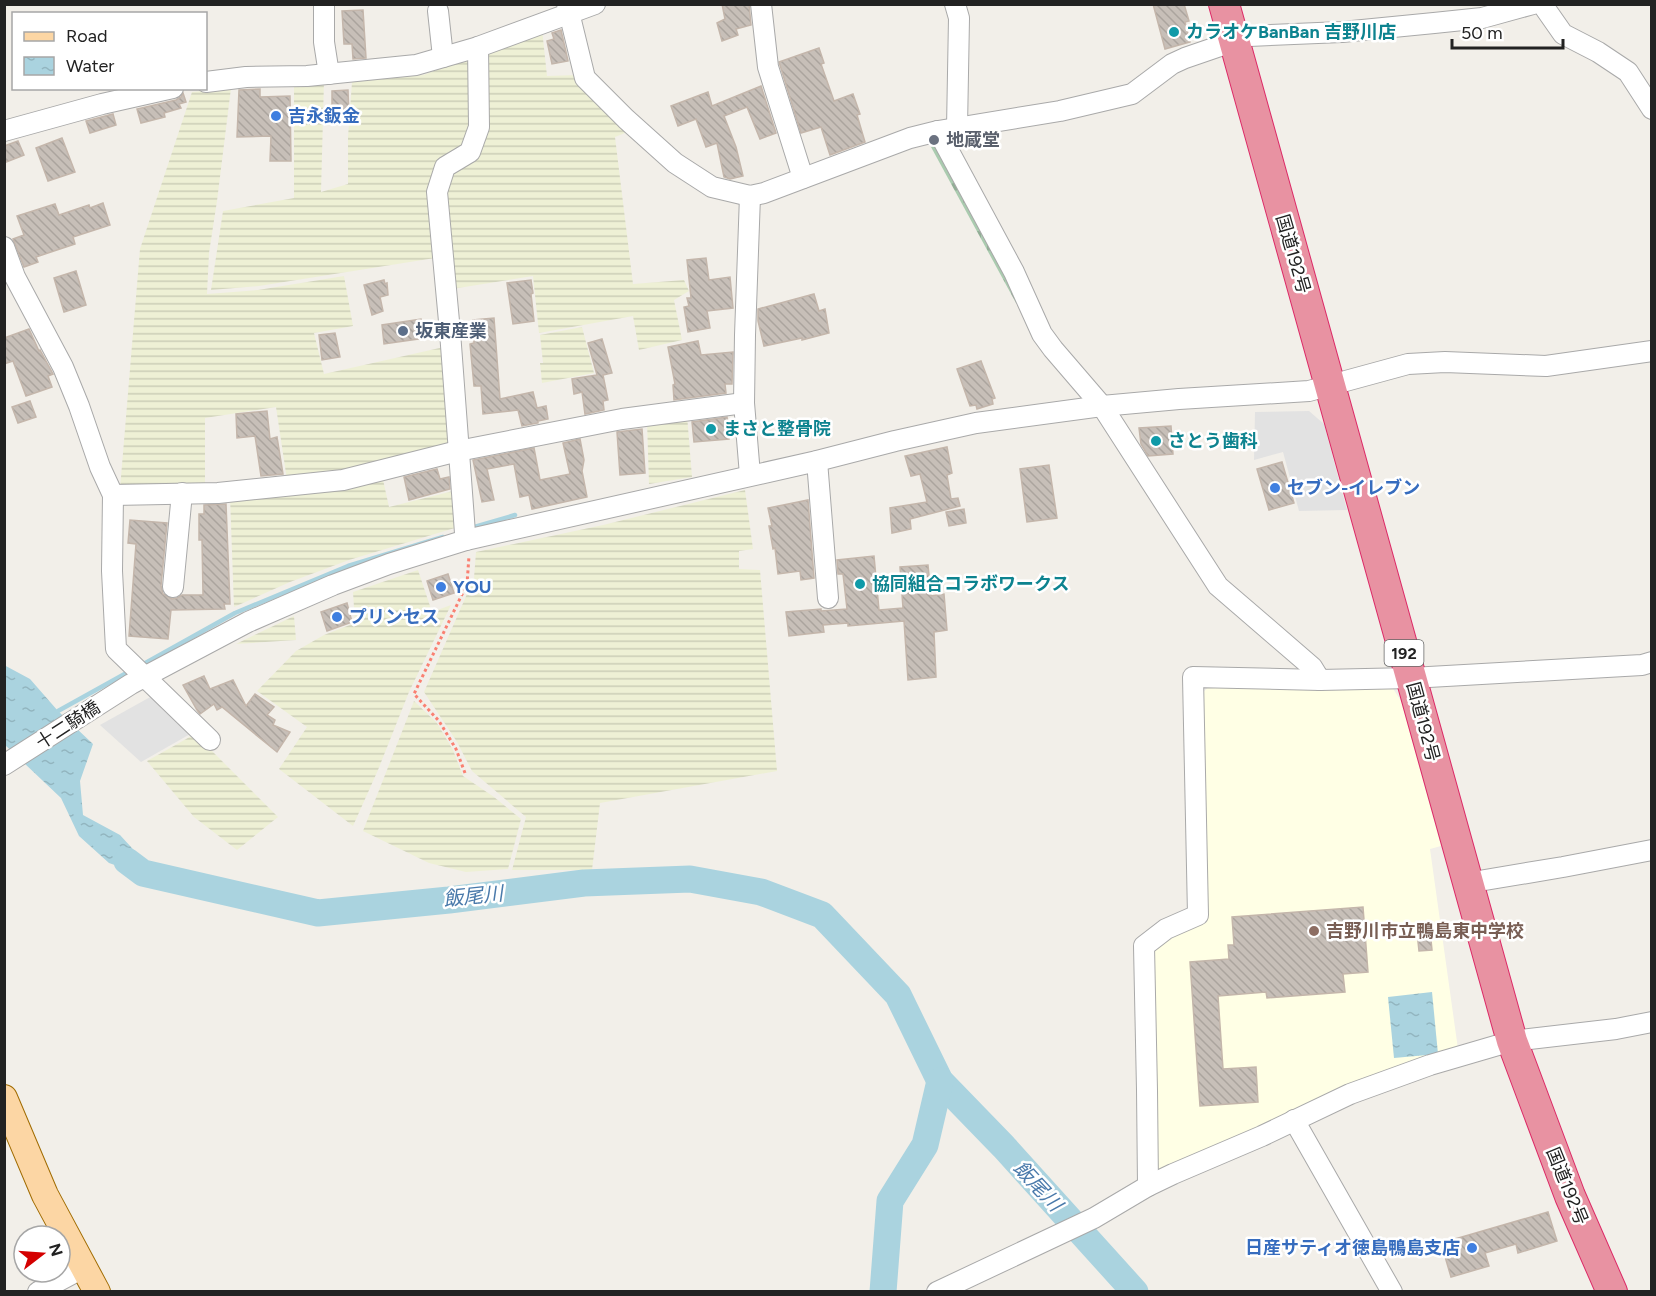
<svg xmlns="http://www.w3.org/2000/svg" width="1656" height="1296" font-family="Figtree,'Noto Sans JP',sans-serif">
<style>
.education{fill:#ffffe5}
.farmland{fill:url(#farmland-rules)}
.cemetery{fill:url(#cemetery-stones)}
.parking{fill:#e2e2e2}
.water{fill:url(#water-ripples)}
.lines{fill:none;stroke-linecap:round;stroke-linejoin:round}
.stream{stroke:#aad3df;stroke-width:4.5}
.river{stroke:#aad3df;stroke-width:27}
.building{fill:url(#building-back-hatch);stroke:#c4b6ab;stroke-width:1.5}
.minor-casing{stroke:#a9a9a9;stroke-width:22}
.major-casing{stroke:#a06b00;stroke-width:28}
.highway-casing{stroke:#dc2a67;stroke-width:32}
.path{stroke:#fa8072;stroke-width:3;stroke-dasharray:3 3;stroke-linecap:butt}
.minor{stroke:#fff;stroke-width:20}
.major{stroke:#fcd6a4;stroke-width:26}
.highway{stroke:#e892a2;stroke-width:30}
.culture-dot{fill:#0f9aa8;stroke:#fff;stroke-width:2}
.shop-dot{fill:#3f7fe0;stroke:#fff;stroke-width:2}
.worship-dot{fill:#6b7280;stroke:#fff;stroke-width:2}
.service-dot{fill:#5c6f8a;stroke:#fff;stroke-width:2}
.education-dot{fill:#8d6e63;stroke:#fff;stroke-width:2}
.labels{text-anchor:middle;dominant-baseline:central;stroke-width:5;stroke-linejoin:round;paint-order:stroke}
.shield{fill:#fff;stroke:#646464;stroke-width:1.5}
.shield-label{font-size:16px;font-weight:bold;fill:#222}
.culture-label{font-size:18px;font-weight:bold;fill:#0d838f;stroke:#fff;text-anchor:start}
.shop-label{font-size:18px;font-weight:bold;fill:#366cbe;stroke:#fff;text-anchor:start}
.worship-label{font-size:18px;font-weight:bold;fill:#5b616d;stroke:#fff;text-anchor:start}
.street-label{font-size:18px;fill:#222;stroke:#fff}
.service-label{font-size:18px;font-weight:bold;fill:#4e5e75;stroke:#fff;text-anchor:start}
.education-label{font-size:18px;font-weight:bold;fill:#785e54;stroke:#fff;text-anchor:start}
.water-label{font-size:20px;font-style:italic;fill:#4a7aab;stroke:#fff}
</style>
<defs>
<pattern id="farmland-rules" width="6" height="5" patternUnits="userSpaceOnUse" patternTransform="scale(1.5)"><rect width="6" height="5" fill="#eef0d5"/><path d="M0 2.5h6" fill="none" stroke="#ccceb7"/></pattern>
<pattern id="cemetery-stones" width="16" height="16" patternUnits="userSpaceOnUse" patternTransform="scale(1.5)"><rect width="16" height="16" fill="#aacbaf"/><path d="M2 7V4a2 2 0 0 1 4 0v3zM10 15v-3a2 2 0 0 1 4 0v3z" fill="#92ae96"/></pattern>
<pattern id="water-ripples" width="26" height="14" patternUnits="userSpaceOnUse" patternTransform="scale(1.5)"><rect width="26" height="14" fill="#aad3df"/><path d="M2 4q2-2 4 0t4 0M15 11q2-2 4 0t4 0" fill="none" stroke="#92b5bf"/></pattern>
<pattern id="building-back-hatch" width="6" height="6" patternUnits="userSpaceOnUse" patternTransform="scale(1.5)"><rect width="6" height="6" fill="#c7bfb8"/><path d="M-1 5l2 2M0 0l6 6M5-1l2 2" fill="none" stroke="#aba49e"/></pattern>
</defs>
<rect width="100%" height="100%" fill="#f2efe9"/>
<polygon class="education" points="1388,681 1401,701 1441,846 1430,849 1458,1049 1310,1103 1154,1174 1151,954 1167,940 1207,922 1200,695 1211,685"/>
<g class="farmland">
<polygon points="542,29 547,76 578,75 630,131 615,137 633,284 684,280 689,291 674,300 682,340 639,350 633,316 539,333 533,276 452,289 445,190 452,170 474,160 484,51"/>
<polygon points="469,58 474,127 466,147 439,166 435,258 259,286 211,290 223,211 294,198 294,83 324,81 321,192 348,184 348,137 352,82 423,75"/>
<polygon points="231,88 217,201 209,253 207,294 258,290 344,276 353,326 314,333 324,374 444,347 454,448 343,474 287,480 276,407 205,418 205,488 120,489 140,249 192,92"/>
<polygon points="582,327 594,373 542,383 540,363 543,363 540,335"/>
<polygon points="687,415 692,477 649,484 647,421"/>
<polygon points="382,475 389,507 457,490 458,527 349,560 290,582 234,607 230,496"/>
<polygon points="745,490 753,549 739,551 739,569 760,570 777,771 600,803 592,870 512,870 526,817 472,771 457,742 424,692 474,578 476,552 603,525"/>
<polygon points="418,570 432,612 451,605 409,692 378,770 353,826 279,769 307,727 257,691 296,651 324,635 355,623 353,592"/>
<polygon points="294,616 296,640 236,644"/>
<polygon points="414,701 437,723 453,750 463,776 494,797 521,819 508,869 466,872 429,863 363,831"/>
<polygon points="195,734 278,817 237,850 194,817 147,761"/>
</g>
<polygon class="cemetery" points="940,144 1024,307 1016,303 931,147"/>
<g class="parking">
<polygon points="1309,411 1324,424 1347,510 1299,511 1283,452 1254,460 1255,412"/>
<polygon points="152,696 192,733 141,762 100,725"/>
</g>
<g class="water">
<polygon points="4,665 30,679 58,711 93,744 80,781 83,815 120,835 163,882 109,863 79,836 61,798 5,745"/>
<polygon points="1432,992 1438,1054 1394,1058 1388,997"/>
</g>
<g class="lines">
<g class="stream">
<polyline points="471,528 515,515"/>
<polyline points="140,666 235,613 348,566 443,537"/>
<polyline points="58,711 130,671"/>
</g>
<g class="river">
<polyline points="127,861 143,873 318,913 449,900 584,883 690,879 761,892 822,915 898,995 940,1081 1004,1147 1135,1292"/>
<polyline points="883,1292 890,1201 925,1145 940,1081"/>
</g>
</g>
<g class="building">
<polygon points="722,4 749,4 751,25 736,29 738,35 722,41 717,23 725,19"/>
<polygon points="1153,4 1184,4 1189,21 1185,22 1190,42 1165,49"/>
<polygon points="363,10 366,58 353,59 352,44 344,44 342,11"/>
<polygon points="561,30 568,61 552,64 547,41 554,39 552,33"/>
<polygon points="819,48 824,63 821,64 834,101 853,94 860,114 857,115 865,142 830,155 821,127 801,133 779,62"/>
<polygon points="761,86 776,133 760,139 747,107 724,116 736,147 743,176 730,179 724,177 717,143 706,147 696,119 678,126 671,106 708,92 712,106"/>
<polygon points="260,89 260,97 290,96 291,161 270,161 271,136 237,137 239,90"/>
<polygon points="348,90 349,117 332,117 332,91"/>
<polygon points="183,93 186,102 179,104 181,108 164,113 165,117 141,123 137,109 176,100 181,97"/>
<polygon points="113,114 116,125 90,133 86,121"/>
<polygon points="62,138 75,172 48,181 36,148"/>
<polygon points="18,141 24,155 4,163 4,146"/>
<polygon points="103,203 110,225 73,237 75,244 36,257 38,262 24,267 13,239 24,235 17,216 55,204 59,215 89,205 90,208"/>
<polygon points="706,258 709,280 730,277 733,308 707,311 710,328 688,332 684,307 689,306 687,298 691,298 687,260"/>
<polygon points="76,271 86,305 64,312 54,278"/>
<polygon points="384,280 385,284 387,283 388,295 380,297 383,311 372,315 364,285"/>
<polygon points="531,280 533,293 531,294 534,321 513,324 507,283"/>
<polygon points="814,294 819,311 825,309 829,333 802,340 802,338 764,346 758,321 758,309"/>
<polygon points="494,318 500,399 533,392 537,408 546,406 548,419 538,421 538,423 522,426 518,410 483,414 481,386 474,386 470,344 474,343 473,320"/>
<polygon points="421,319 425,338 384,344 382,325"/>
<polygon points="29,329 39,351 40,350 53,374 48,376 52,387 26,396 13,361 4,364 4,338"/>
<polygon points="335,333 340,357 322,360 319,335"/>
<polygon points="602,339 612,373 603,375 608,400 603,401 604,410 585,414 582,392 574,394 572,379 597,375 588,343"/>
<polygon points="698,341 701,355 733,352 732,384 725,384 726,393 674,400 673,385 675,384 668,347"/>
<polygon points="981,361 995,398 992,399 993,404 977,409 976,405 970,406 957,369"/>
<polygon points="30,401 36,417 18,423 12,407"/>
<polygon points="267,411 270,439 277,437 283,474 261,476 255,436 237,438 236,414"/>
<polygon points="727,417 729,439 694,442 692,422"/>
<polygon points="1171,426 1173,454 1148,456 1141,444 1139,428"/>
<polygon points="642,429 645,473 620,475 617,432"/>
<polygon points="580,439 584,460 582,471 587,497 532,509 529,495 520,497 514,464 487,469 494,500 482,502 473,460 534,448 540,480 570,474 563,443"/>
<polygon points="947,447 952,473 947,475 951,499 958,498 960,506 910,519 911,529 892,533 890,508 927,502 920,474 911,476 905,456"/>
<polygon points="1282,462 1294,503 1269,510 1257,469"/>
<polygon points="1049,465 1057,518 1027,522 1020,469"/>
<polygon points="437,469 440,479 449,477 450,489 409,500 404,477"/>
<polygon points="808,500 814,578 801,580 800,571 778,574 775,548 773,549 769,526 772,526 768,508"/>
<polygon points="226,504 230,604 224,604 225,609 171,610 168,639 129,636 136,544 128,543 130,520 167,523 161,586 163,594 172,599 177,598 182,595 203,595 202,540 199,540 199,514 204,514 204,505"/>
<polygon points="964,509 966,523 949,526 946,512"/>
<polygon points="874,556 879,610 903,608 900,567 928,565 931,596 944,594 947,630 934,632 936,677 908,680 904,621 848,626 848,623 823,625 824,632 789,636 786,612 821,609 821,611 847,609 843,574 838,574 837,560"/>
<polygon points="448,574 454,593 433,600 427,581"/>
<polygon points="347,603 352,622 327,631 321,612"/>
<polygon points="204,676 210,689 233,680 246,706 255,694 274,707 267,715 275,720 273,725 290,732 277,752 222,707 217,710 214,704 200,714 197,710 183,685"/>
<polygon points="1363,907 1368,972 1343,974 1345,992 1267,998 1266,992 1218,996 1223,1069 1256,1067 1258,1102 1200,1106 1190,962 1229,959 1228,945 1234,945 1232,917"/>
<polygon points="1430,930 1432,950 1419,951 1417,932"/>
<polygon points="1548,1212 1557,1241 1518,1253 1516,1244 1485,1253 1489,1266 1451,1277 1441,1243"/>
</g>
<g class="lines">
<defs>
<g id="minor">
<polyline points="324,4 324,42 329,74"/>
<polyline points="567,4 585,78 626,119 675,163 712,187 750,196 764,193 910,138 938,131 1060,111 1132,94 1172,64 1185,58 1249,36 1342,32 1434,23 1482,18 1533,4"/>
<polyline points="761,4 768,67 803,178"/>
<polyline points="955,4 959,18 957,128"/>
<polyline points="1542,4 1563,34 1598,52 1628,72 1652,109"/>
<polyline points="438,11 443,57"/>
<polyline points="206,82 246,77 307,76 416,65 478,47 595,4"/>
<polyline points="4,131 102,104 173,88"/>
<polyline points="938,131 1014,272 1042,334 1053,349 1102,406 1218,586 1312,667 1320,680 1411,678 1642,665 1652,662"/>
<polyline points="4,247 15,277 63,367 79,406 100,467 113,495 112,571 116,649 210,740"/>
<polyline points="817,461 828,598"/>
<polyline points="750,475 744,403 745,335 750,196"/>
<polyline points="113,495 218,493 343,480 458,451 622,419 744,403"/>
<polyline points="466,540 465,533 450,332 437,192 445,167 470,152 479,127 478,47"/>
<polyline points="173,587 182,493"/>
<polyline points="4,765 131,684 248,622 333,585 389,564 466,540 817,461 895,441 976,423 1102,406 1179,399 1309,391 1408,364 1445,362 1546,366 1652,351"/>
<polyline points="1467,883 1563,867 1652,850"/>
<polyline points="1294,1120 1392,1292"/>
<polyline points="1148,1186 1147,1090 1144,946 1166,929 1198,915 1193,677 1320,680"/>
<polyline points="38,1292 85,1267"/>
<polyline points="937,1292 1094,1218 1148,1186 1173,1174 1262,1136 1350,1094 1430,1065 1512,1041 1616,1029 1652,1022"/>
</g>
<polyline id="major" points="4,1098 45,1195 97,1292"/>
<polyline id="highway" points="1224,4 1512,1041 1570,1196 1612,1292"/>
</defs>
<use href="#minor" class="minor-casing"/>
<use href="#major" class="major-casing"/>
<use href="#highway" class="highway-casing"/>
<polyline class="path" points="465,773 456,749 439,721 414,694 467,584 469,556"/>
<use href="#minor" class="minor"/>
<use href="#major" class="major"/>
<use href="#highway" class="highway"/>
</g>
<g class="culture-dot">
<circle cx="1174" cy="32" r="6"/>
<circle cx="711" cy="429" r="6"/>
<circle cx="1156" cy="441" r="6"/>
<circle cx="860" cy="584" r="6"/>
</g>
<g class="shop-dot">
<circle cx="276" cy="116" r="6"/>
<circle cx="1275" cy="488" r="6"/>
<circle cx="441" cy="587" r="6"/>
<circle cx="337" cy="617" r="6"/>
<circle cx="1472" cy="1248" r="6"/>
</g>
<circle class="worship-dot" cx="934" cy="140" r="6"/>
<circle class="service-dot" cx="403" cy="331" r="6"/>
<circle class="education-dot" cx="1314" cy="931" r="6"/>
<g class="labels">
<rect class="shield" x="1384.5" y="640" width="39" height="26" rx="4.5"/>
<g class="shield-label">
<text x="1404" y="653">192</text>
</g>
<g class="culture-label">
<text x="1186" y="32">カラオケBanBan 吉野川店</text>
<text x="723" y="429">まさと整骨院</text>
<text x="1168" y="441">さとう歯科</text>
<text x="872" y="584">協同組合コラボワークス</text>
</g>
<g class="shop-label">
<text x="288" y="116">吉永鈑金</text>
<text x="1287" y="488">セブン-イレブン</text>
<text x="453" y="587">YOU</text>
<text x="349" y="617">プリンセス</text>
<text x="1460" y="1248" text-anchor="end">日産サティオ徳島鴨島支店</text>
</g>
<g class="worship-label">
<text x="946" y="140">地蔵堂</text>
</g>
<g class="street-label">
<text transform="translate(1293 254) rotate(74)">国道192号</text>
<text transform="translate(1423 722) rotate(75)">国道192号</text>
<text transform="translate(68 725) rotate(-33)">十二騎橋</text>
<text transform="translate(1567 1186) rotate(68)">国道192号</text>
</g>
<g class="service-label">
<text x="415" y="331">坂東産業</text>
</g>
<g class="education-label">
<text x="1326" y="931">吉野川市立鴨島東中学校</text>
</g>
<g class="water-label">
<text transform="translate(473 896) rotate(-6)">飯尾川</text>
<text transform="translate(1038 1186) rotate(47)">飯尾川</text>
</g>
</g>
<rect width="1656" height="1296" fill="none" stroke="#222222" stroke-width="12"/>
<rect x="12" y="12" width="195" height="78" fill="#ffffff" stroke="#a7a7a7" stroke-width="1.5"/>
<rect x="24" y="32" width="30" height="9" fill="#fcd6a4" stroke="#a7a7a7" stroke-width="1.5"/>
<text x="66" y="42" font-size="18" fill="#222222">Road</text>
<rect x="24" y="57" width="30" height="18" fill="url(#water-ripples)" stroke="#a7a7a7" stroke-width="1.5"/>
<text x="66" y="72" font-size="18" fill="#222222">Water</text>
<g transform="translate(42 1254) rotate(73)"><circle r="28" fill="#ffffff" stroke="#a7a7a7" stroke-width="1.5"/>
<path d="M0-4.5L10 22L0 15L-10 22Z" fill="#d40000"/>
<text y="-9" font-size="16" font-weight="bold" text-anchor="middle" fill="#222222">N</text>
</g>
<path d="M1452 39v9h111v-9" fill="none" stroke="#222222" stroke-width="3"/>
<text x="1461" y="39" font-size="18" fill="#222222" stroke="#ffffff" stroke-width="4.5" paint-order="stroke">50 m</text>
</svg>
